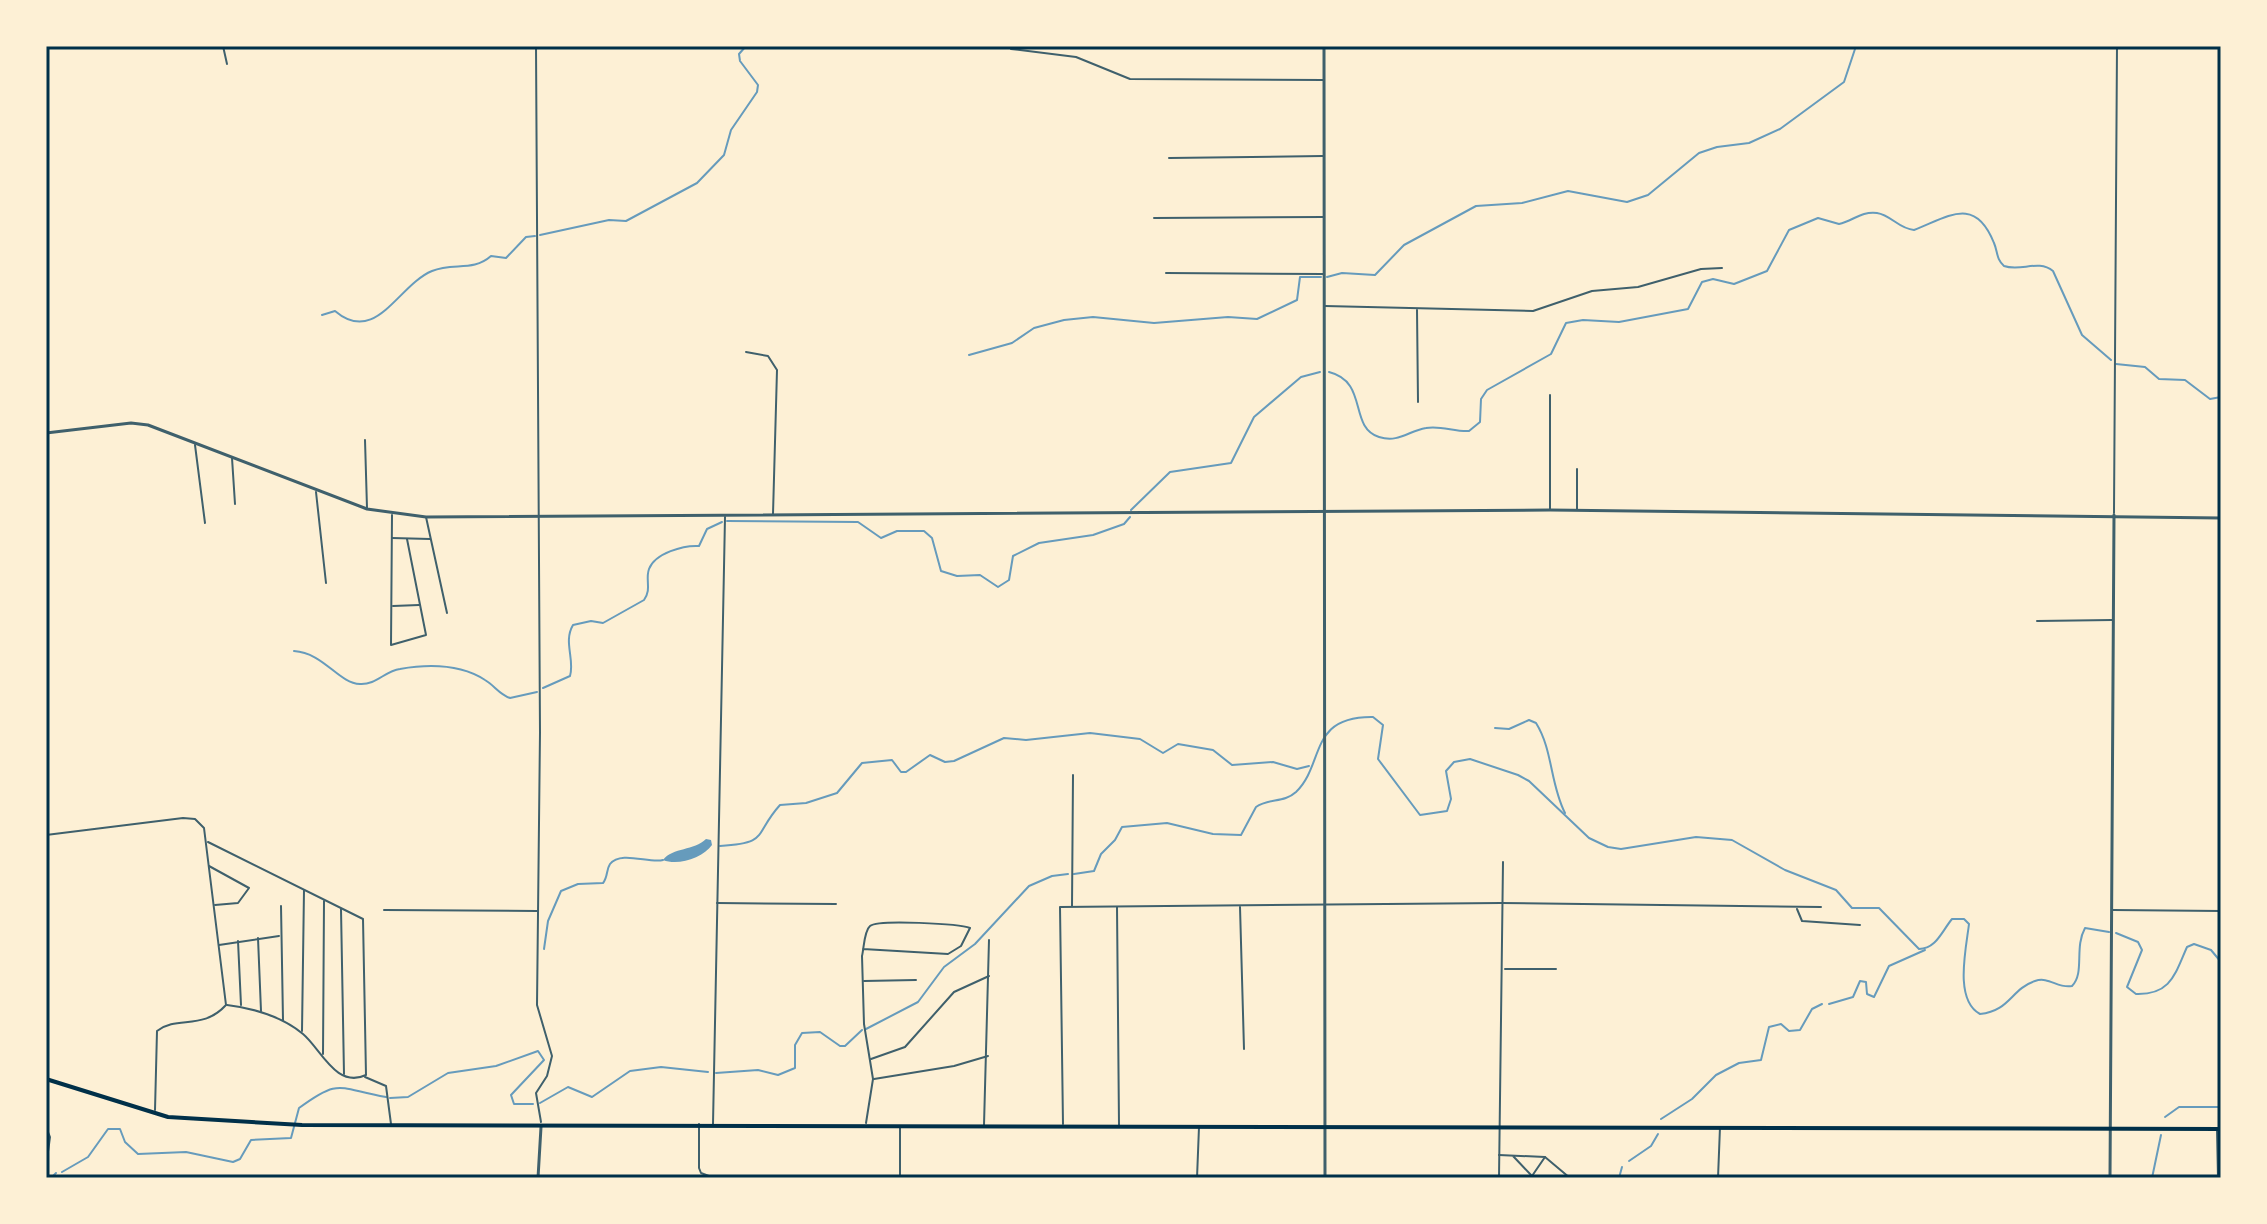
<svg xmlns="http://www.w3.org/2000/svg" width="2267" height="1224" font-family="Roboto,sans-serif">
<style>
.water{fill:#669bbc}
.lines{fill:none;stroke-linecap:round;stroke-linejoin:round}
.stream{stroke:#669bbc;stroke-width:2}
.minor{stroke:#3f606c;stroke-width:2}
.tertiary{stroke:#3f606c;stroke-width:3}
.trunk{stroke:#003049;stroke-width:4}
.neatline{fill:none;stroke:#003049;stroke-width:3}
</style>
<rect width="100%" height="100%" fill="#fdf0d5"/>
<path class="water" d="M706,839L711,840L712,845C703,858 678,866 663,860C673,847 694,851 706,839Z"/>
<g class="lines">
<g class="stream">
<polyline points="156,46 195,46"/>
<polyline points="142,48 148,46"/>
<polyline points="540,235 609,220 626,221 697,183 724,155 731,130 757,92 758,85 740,61 739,54 746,46"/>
<polyline points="1327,277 1342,273 1375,275 1404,245 1476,206 1522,203 1568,191 1627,202 1648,195 1699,153 1717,147 1749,143 1780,129 1844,82 1856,46"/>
<path d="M322,315L335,311C376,346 398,285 432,271C453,262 473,272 491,256L506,258L526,237L535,236"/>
<polyline points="969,355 1012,343 1034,328 1064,320 1093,317 1154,323 1228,317 1257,319 1297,300 1300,277 1321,277"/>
<polyline points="2116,364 2145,367 2159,379 2185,380 2210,399 2221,397"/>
<path d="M1329,372C1369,382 1348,427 1379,437C1399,443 1408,431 1426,428C1440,425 1455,432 1469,431L1480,422L1481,399L1487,390L1551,354L1566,323L1583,320L1619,322L1688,309L1702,282L1713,279L1734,284L1767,271L1789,230L1818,218L1839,224C1853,221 1861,211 1877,213C1891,215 1899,229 1914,230C1948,217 1975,195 1994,243C1998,252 1996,259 2004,266C2021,272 2038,259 2053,271L2082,335L2111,360"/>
<polyline points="1131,510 1170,472 1231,463 1254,417 1301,377 1320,372"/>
<polyline points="727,521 858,522 881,538 897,531 924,531 932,538 941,571 957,576 980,575 998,587 1009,580 1013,556 1039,543 1093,535 1124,524 1130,517"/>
<path d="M294,651C324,653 338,683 360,684C376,685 385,671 400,669C429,664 460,664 485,680C495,686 499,694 510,698L537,692"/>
<path d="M543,688L570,676C575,659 563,642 573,625L591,621L603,623L644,600C652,589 645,580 649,569C655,553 684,545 699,546L707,529L722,522"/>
<path d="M1495,728L1509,729L1529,720L1536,723C1553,750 1550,784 1565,813"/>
<path d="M720,846C770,843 753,835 780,805L806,803L837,793L862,763L892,760L901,772H906L930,755L945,762L954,761L1004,738L1026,740L1090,733L1140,739L1163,753L1178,744L1213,750L1232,765L1273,762L1297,769L1309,766"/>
<path d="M1074,874L1094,871L1101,854L1115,840L1122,827L1167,823L1213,834L1241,835L1256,807C1269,798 1284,803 1296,792C1325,764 1308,716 1373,717L1383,725L1378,759L1420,815L1447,811L1451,799L1446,771L1454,762L1470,759L1518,775L1529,781L1589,838L1608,847L1621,849L1696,837L1732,840L1785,870L1836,890L1852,908H1879L1919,949C1936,949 1942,931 1952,919H1964L1969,924C1966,949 1954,1000 1980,1014C2010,1011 2011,989 2035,981C2049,976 2058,989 2072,986C2085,973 2074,948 2085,928L2109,932"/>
<path d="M2116,933L2138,942L2142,950L2127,987L2136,994C2171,995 2175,974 2187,947L2194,944L2211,950L2221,962"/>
<path d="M544,949L548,921L561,891L578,884L603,883C608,877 606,870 610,864C621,850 650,864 663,860"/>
<polyline points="1829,1004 1853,997 1860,981 1866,982 1867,994 1874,997 1889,966 1925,950"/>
<polyline points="866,1029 918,1002 944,967 975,944 1029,886 1052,876 1068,874"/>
<polyline points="716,1073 758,1070 778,1075 795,1068 795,1045 802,1033 820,1032 840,1046 845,1046 862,1030"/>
<polyline points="390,1098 408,1097 448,1073 496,1066 538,1051 544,1060 511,1095 514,1104 533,1104"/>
<polyline points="540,1103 568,1087 592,1097 630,1071 661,1067 708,1072"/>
<polyline points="2165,1117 2179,1107 2221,1107"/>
<polyline points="1661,1119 1692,1099 1716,1075 1739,1063 1761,1060 1769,1027 1781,1024 1789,1031 1800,1030 1812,1009 1822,1004"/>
<polyline points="1629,1161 1651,1146 1658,1134"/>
<path d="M62,1172L88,1157L108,1129H120L125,1142L138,1154L186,1152L233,1162L240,1159L251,1140L291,1138L299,1108C341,1077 338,1089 386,1097"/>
<polyline points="51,1178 56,1173"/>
<polyline points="1619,1178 1622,1167"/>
<polyline points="2152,1178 2161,1135"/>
</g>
<g class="minor">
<polyline points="223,46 227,64"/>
<polyline points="536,46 540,732 537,1005 552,1056 547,1076 536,1093 541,1122"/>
<polyline points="1011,49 1076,57 1130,79 1323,80"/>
<polyline points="1169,158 1323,156"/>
<polyline points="1154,218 1323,217"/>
<polyline points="1166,273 1323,274"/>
<polyline points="1325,306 1533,311 1592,291 1638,287 1701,269 1722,268"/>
<polyline points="1417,310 1418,402"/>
<polyline points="746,352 768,356 777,370 773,514"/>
<polyline points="365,440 367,508"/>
<polyline points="195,445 205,523"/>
<polyline points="232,458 235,504"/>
<polyline points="316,492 326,583"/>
<polyline points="1577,509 1577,469"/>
<polyline points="1550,510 1550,395"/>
<polyline points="2114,513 2117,46"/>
<polyline points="392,515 391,645 426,635 407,539"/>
<polyline points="426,517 447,613"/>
<polyline points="392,538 430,539"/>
<polyline points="393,606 419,605"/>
<polyline points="2037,621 2112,620"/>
<path d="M46,835L183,818L195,819L204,828L226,1005C202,1031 178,1015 157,1031L155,1110"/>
<path d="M208,842L363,919L366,1075C336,1089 321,1049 303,1034C283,1017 253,1008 227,1005"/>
<polyline points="209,866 249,888 238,903 215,905"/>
<polyline points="717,903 836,904"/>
<polyline points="281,906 283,1020"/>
<polyline points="1072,906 1073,775"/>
<polyline points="1117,907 1119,1125"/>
<polyline points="1240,907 1244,1049"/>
<polyline points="341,909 344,1074"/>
<polyline points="1797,909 1802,921 1860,925"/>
<polyline points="384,910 537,911"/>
<polyline points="2113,910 2221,911"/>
<polyline points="258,938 261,1011"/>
<polyline points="238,941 241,1005"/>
<polyline points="219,945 279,936"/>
<path d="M863,949L948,954L961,946L970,928C960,924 878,919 870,926C864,931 864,948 862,956L864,1024L873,1079L866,1123"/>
<polyline points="1505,969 1556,969"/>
<polyline points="864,981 916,980"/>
<polyline points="302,1031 304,890"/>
<polyline points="323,1054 324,901"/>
<polyline points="871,1059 905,1047 954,992 989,976"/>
<polyline points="365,1077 386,1086 391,1124"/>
<polyline points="874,1079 954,1066 988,1056"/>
<polyline points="699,1124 699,1168 701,1173 714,1178"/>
<polyline points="713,1124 725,517"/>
<polyline points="1063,1124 1060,907 1501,903 1821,907"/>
<polyline points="984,1125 989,940"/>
<polyline points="46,1127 50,1137 46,1166"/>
<polyline points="2217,1131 2218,1178"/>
<polyline points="1499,1155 1545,1157 1532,1176 1513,1156"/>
<polyline points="1545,1157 1570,1178"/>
<polyline points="900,1178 900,1126"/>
<polyline points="1197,1178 1199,1127"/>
<polyline points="1499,1178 1503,862"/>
<polyline points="1718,1178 1720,1127"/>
</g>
<g class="tertiary">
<polyline points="1324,46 1325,1178"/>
<polyline points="46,433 131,423 148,425 367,509 426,517 1550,510 2221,518"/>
<polyline points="538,1178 541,1127"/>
<polyline points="2110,1178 2114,515"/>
</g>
<polyline class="trunk" points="46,1079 168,1117 302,1125 2221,1129"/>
</g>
<rect width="2267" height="1224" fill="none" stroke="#fdf0d5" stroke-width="96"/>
<rect x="48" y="48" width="2171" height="1128" class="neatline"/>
</svg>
